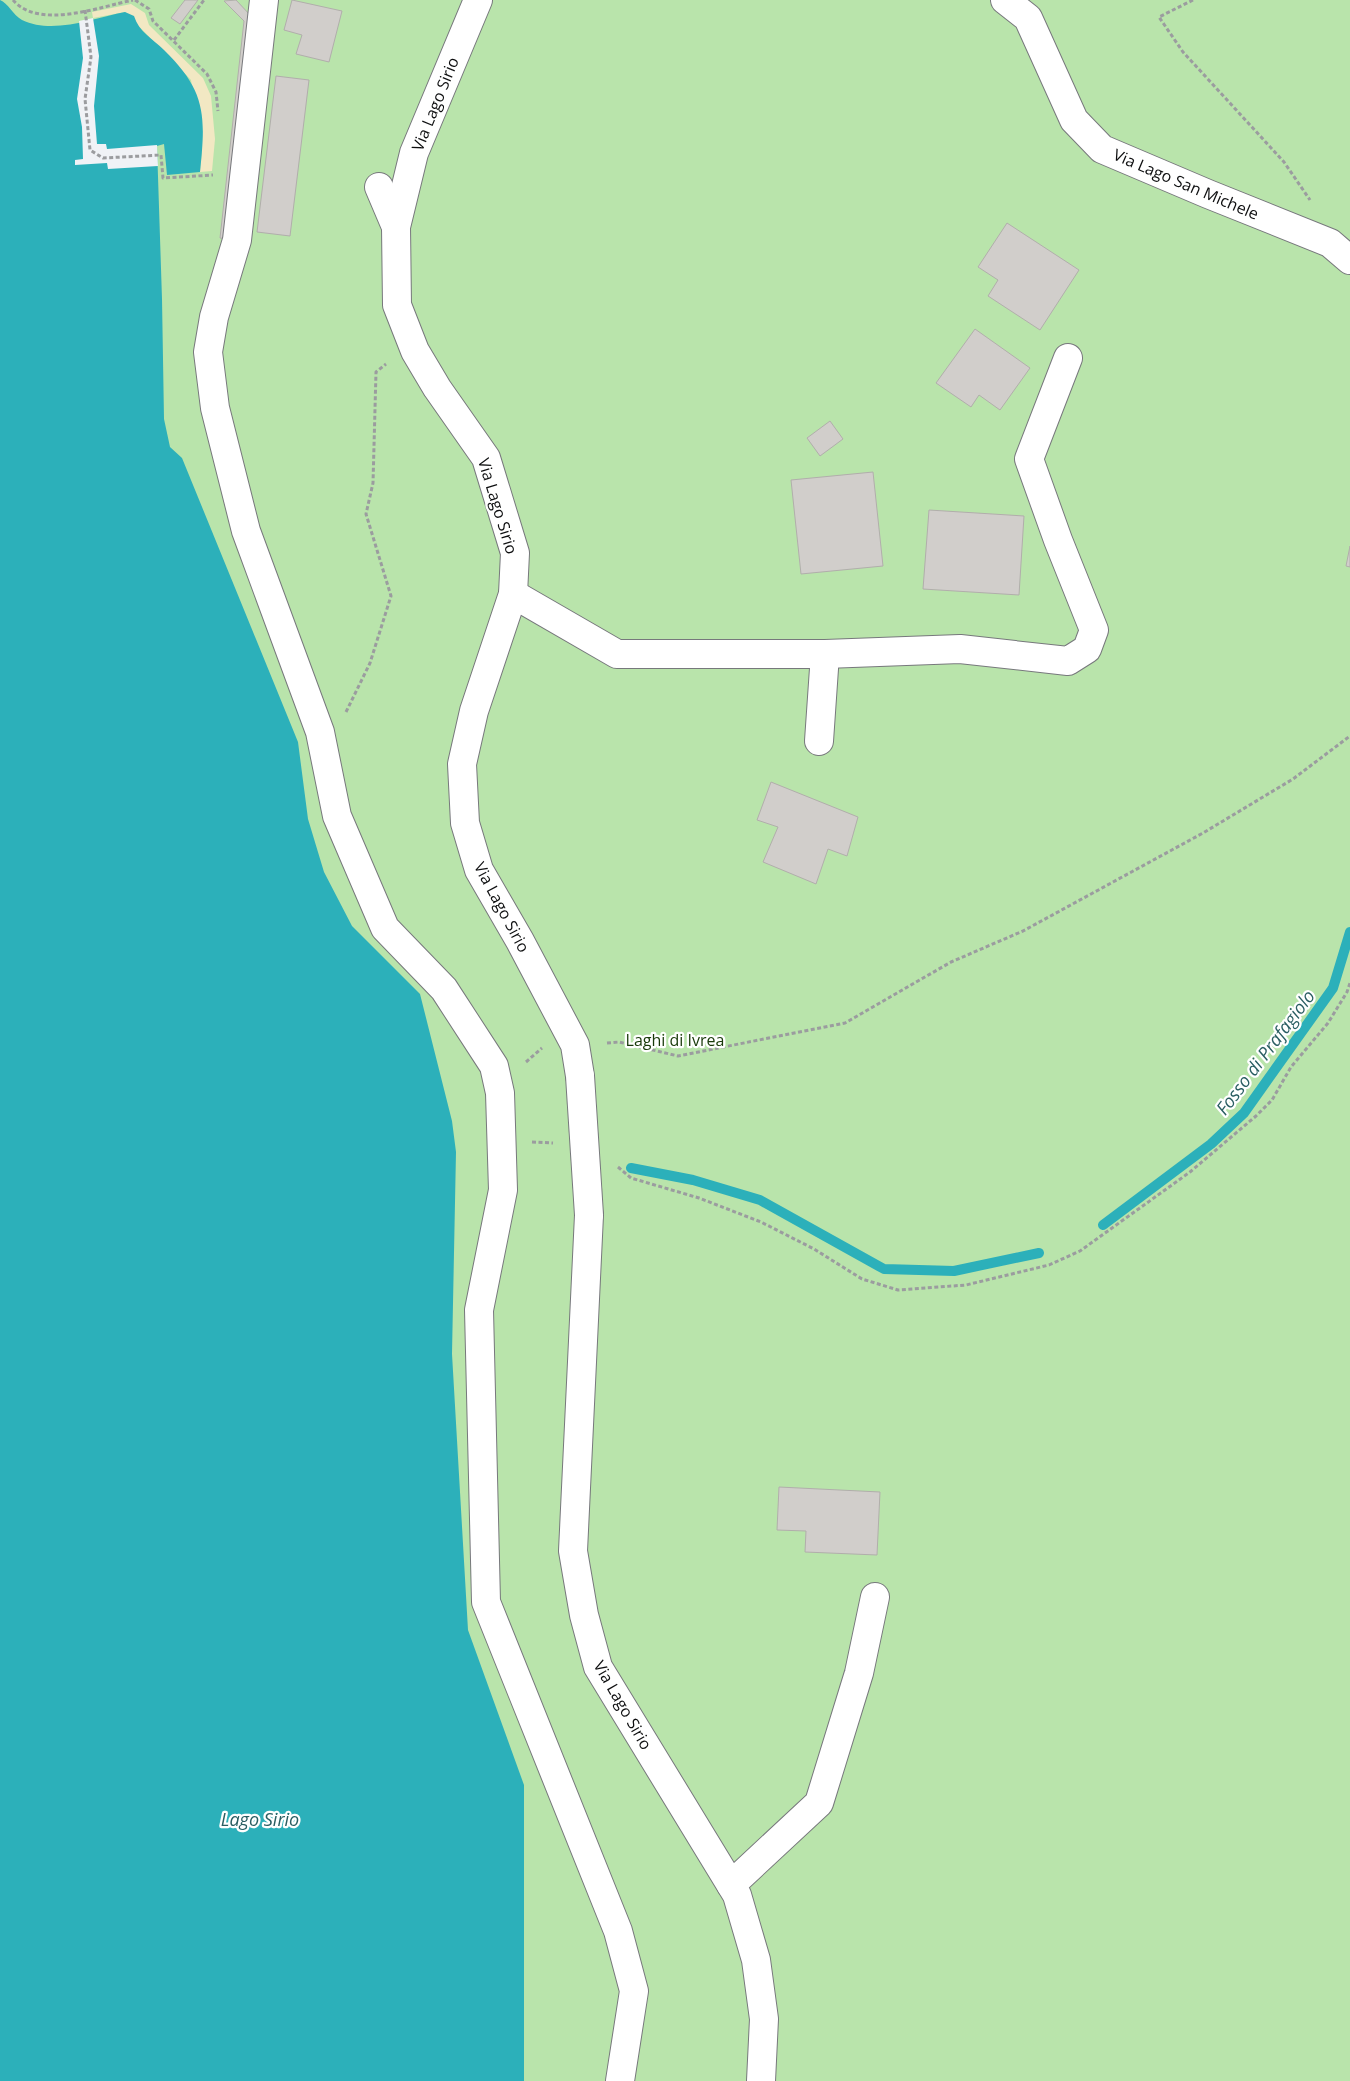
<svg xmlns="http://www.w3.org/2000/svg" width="1350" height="2081" font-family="'Open Sans',sans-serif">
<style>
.green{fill:#b9e4ab}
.sand{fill:#f2e8c3}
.water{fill:#2cb0ba}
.pier{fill:#f0f2f6}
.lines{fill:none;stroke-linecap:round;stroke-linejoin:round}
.stream{stroke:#2cb0ba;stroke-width:10}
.building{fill:#d1cecb;stroke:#b1aeab}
.street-casing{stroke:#77787c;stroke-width:30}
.secondary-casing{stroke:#77787c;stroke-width:30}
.path{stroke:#9b9c9f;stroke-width:3;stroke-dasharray:4 2.5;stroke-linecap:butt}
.street{stroke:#fff;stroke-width:28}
.secondary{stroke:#fff;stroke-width:28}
.secondary-bridge-casing{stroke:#77787c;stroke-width:30;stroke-linecap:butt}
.secondary-bridge{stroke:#fff;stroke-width:28}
.labels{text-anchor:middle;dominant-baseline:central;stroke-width:4.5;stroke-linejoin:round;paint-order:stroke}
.street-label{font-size:16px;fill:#0e0f10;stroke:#fff}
.park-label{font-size:16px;fill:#193a0a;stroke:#fff}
.water-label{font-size:18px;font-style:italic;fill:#2a5e62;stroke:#fff}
</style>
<rect width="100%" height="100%" fill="#f0f2f6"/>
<rect class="green" x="0" y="0" width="1350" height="2081"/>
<polygon class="sand" points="131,4 145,13 149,25 203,78 211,96 215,139 212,171 200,172 202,150 191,80 125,12 93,18 92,12"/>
<path class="water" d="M0,0C8,3 13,15 22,20C53,35 94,18 125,12L134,16C139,32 152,38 164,50C206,91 206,115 200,172L167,175L164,144L157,146L162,299L164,419L170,447L182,458L298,742L308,819L324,872L352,926L420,994L452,1121L456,1152L452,1354L468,1630L524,1785V2081H0Z"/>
<polygon class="pier" points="93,18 99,56 94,106 97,144 106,144 107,149 157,145 158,166 108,169 107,163 75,165 75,160 83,159 82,127 77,99 83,58 79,21"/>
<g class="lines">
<g class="stream">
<polyline points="631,1168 693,1180 760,1200 884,1269 954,1271 1039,1253"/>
<polyline points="1103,1225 1211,1144 1244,1113 1333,988 1350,932"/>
</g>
</g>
<g class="building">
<polygon points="185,0 198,0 180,24 171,18"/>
<polygon points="236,0 251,16 229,239 220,238 244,21 224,1"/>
<polygon points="292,0 342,11 329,62 296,54 302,35 284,30"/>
<polygon points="276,76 309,80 290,236 257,232"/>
<polygon points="1007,223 1079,270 1040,330 988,296 998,280 978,267"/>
<polygon points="975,329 1030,368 1000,410 979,395 971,407 936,383"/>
<polygon points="830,421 843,439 820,456 807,438"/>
<polygon points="873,472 883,566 801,574 791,480"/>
<polygon points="929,510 1024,516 1019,595 923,589"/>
<polygon points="1350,546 1350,567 1346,566"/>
<polygon points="771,782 858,817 847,856 828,849 816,884 763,862 778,827 757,820"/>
<polygon points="779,1487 880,1492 877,1555 805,1552 806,1531 777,1530"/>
</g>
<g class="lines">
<defs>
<g id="street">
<polyline points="264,0 237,240 214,317 208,352 215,408 246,531 320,732 337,816 385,928 444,989 494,1066 500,1093 503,1190 479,1310 486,1602 618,1931 634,1991 620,2081"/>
<polyline points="379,187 396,227"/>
<polyline points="513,594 617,654 825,654 960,649 1068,661 1087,649 1094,630 1058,540 1029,459 1068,358"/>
<polyline points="819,741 825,654"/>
<polyline points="731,1885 819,1803 859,1673 875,1597"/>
</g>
<g id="secondary">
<polyline points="478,0 414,153 396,227 397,305 415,351 437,388 486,458 515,553 513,594 474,711 462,764 465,823 479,870 520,941 575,1045 580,1076"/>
<polyline points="1005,0 1028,18 1074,120 1102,149 1208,194 1330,243 1350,260"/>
<polyline points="589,1215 573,1551 584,1615 598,1667 737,1895 756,1960 764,2019 761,2081"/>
</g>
</defs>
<use href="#street" class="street-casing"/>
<use href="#secondary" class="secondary-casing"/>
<g class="path">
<path d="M13,0C39,30 99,7 133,0"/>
<polyline points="135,0 149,9 153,21 207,74 216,92 218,111"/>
<polyline points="1193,0 1159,17 1183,52 1284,162 1310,200"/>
<polyline points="85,10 91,57 85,99 90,150 103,158 161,155 163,178 213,175"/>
<polyline points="174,40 204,0"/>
<polyline points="346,712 370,663 391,596 366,514 373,483 376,372 386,364"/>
<polyline points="607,1043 619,1042 678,1056 845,1023 951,962 1023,931 1203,833 1293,779 1350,736"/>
<polyline points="526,1062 542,1048"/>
<polyline points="532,1142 553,1143"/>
<polyline points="618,1167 631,1178 699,1198 761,1222 814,1249 862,1279 898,1290 966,1285 1049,1265 1080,1251 1190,1172 1256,1116 1272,1100 1291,1067 1328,1023 1347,992 1350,983"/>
</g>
<use href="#street" class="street"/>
<use href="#secondary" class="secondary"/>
<defs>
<polyline id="secondary-bridge" points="580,1076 589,1215"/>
</defs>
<use href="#secondary-bridge" class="secondary-bridge-casing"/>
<use href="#secondary-bridge" class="secondary-bridge"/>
</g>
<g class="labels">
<g class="street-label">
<text transform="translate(435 104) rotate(-68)">Via Lago Sirio</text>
<text transform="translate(1186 184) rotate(23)">Via Lago San Michele</text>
<text transform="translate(498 506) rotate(73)">Via Lago Sirio</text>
<text transform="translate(502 907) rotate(62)">Via Lago Sirio</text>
<text transform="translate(623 1705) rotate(60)">Via Lago Sirio</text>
</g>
<g class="park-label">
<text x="675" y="1040">Laghi di Ivrea</text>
</g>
<g class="water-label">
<text transform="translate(1265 1052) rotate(-53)">Fosso di Prafagiolo</text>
<text x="260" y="1819">Lago Sirio</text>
</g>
</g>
</svg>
